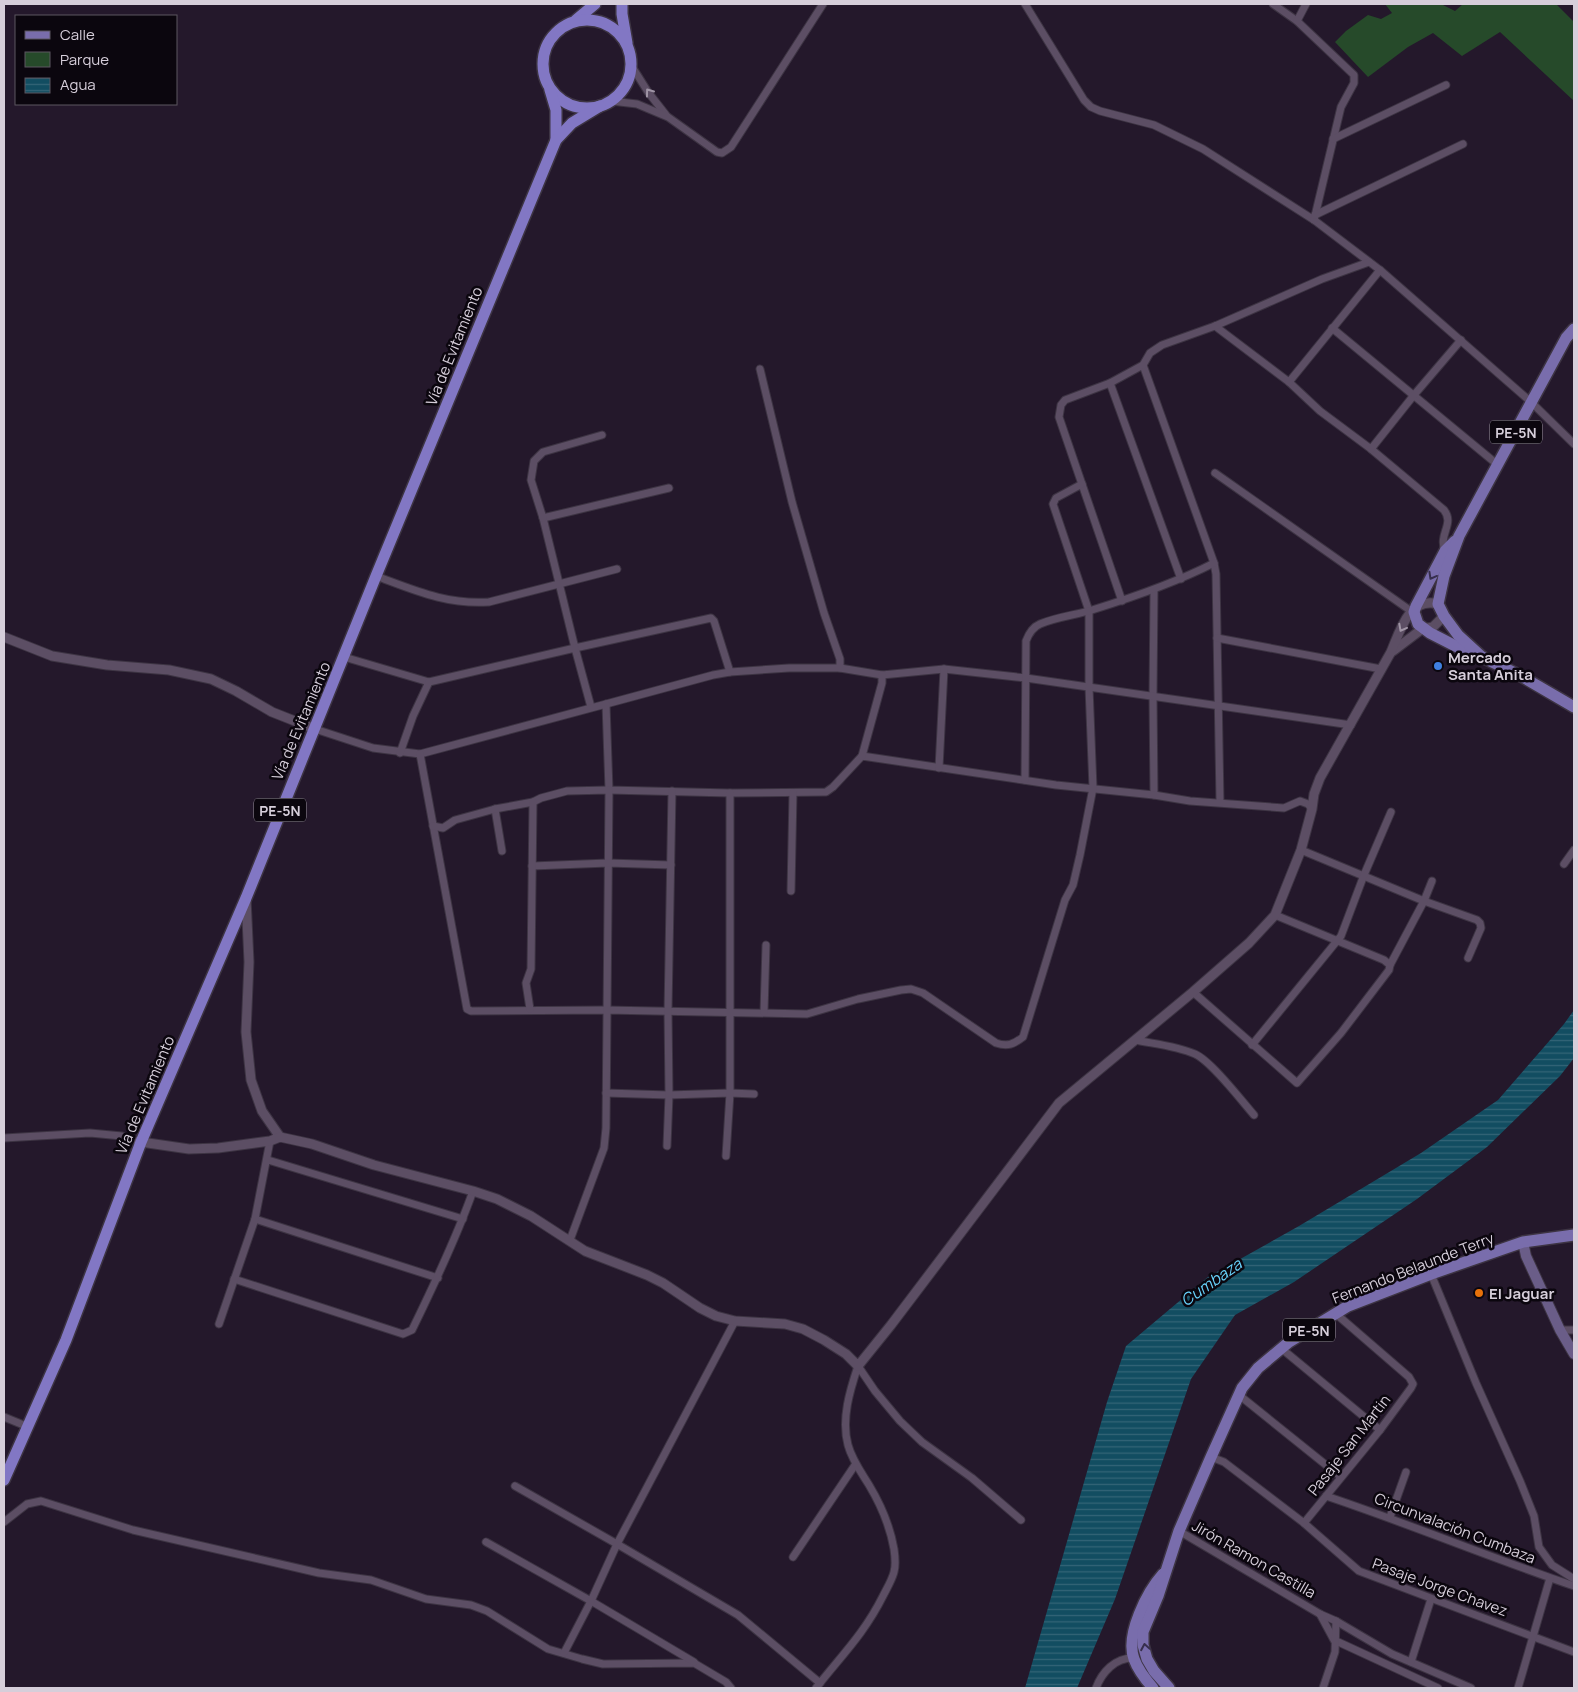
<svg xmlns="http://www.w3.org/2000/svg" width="1578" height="1692" font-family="Manrope,sans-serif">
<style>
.green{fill:#264a2a}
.water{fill:url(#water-rules)}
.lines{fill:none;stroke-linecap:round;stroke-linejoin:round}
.minor-casing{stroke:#3d3443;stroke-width:9}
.tertiary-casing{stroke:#3d3443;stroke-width:11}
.secondary-casing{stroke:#3d3443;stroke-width:12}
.primary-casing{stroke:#3d3443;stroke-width:14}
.trunk-casing{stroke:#3d3443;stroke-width:14}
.minor{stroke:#5c4e64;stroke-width:7}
.tertiary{stroke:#5c4e64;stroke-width:9}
.secondary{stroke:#6a5d88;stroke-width:10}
.primary{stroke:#796dac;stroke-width:11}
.trunk{stroke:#8277c4;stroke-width:11}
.oneway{stroke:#9f94a5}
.oneway2{stroke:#372f4d}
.shop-dot{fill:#3f7fe0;stroke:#0b060e;stroke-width:2}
.food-dot{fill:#e8710a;stroke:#0b060e;stroke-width:2}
.labels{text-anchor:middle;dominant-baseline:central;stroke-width:5;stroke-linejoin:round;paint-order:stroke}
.shield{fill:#0b060e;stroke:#99929d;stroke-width:1}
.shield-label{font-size:14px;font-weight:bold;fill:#d6ceda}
.street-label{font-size:15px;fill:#d6ceda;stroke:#0b060e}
.poi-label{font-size:15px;font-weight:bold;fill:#d6ceda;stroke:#0b060e;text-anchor:start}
.water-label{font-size:16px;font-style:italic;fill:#68d3fc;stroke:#0b060e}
</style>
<defs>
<pattern id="water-rules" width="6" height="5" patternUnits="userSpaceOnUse" patternTransform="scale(1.25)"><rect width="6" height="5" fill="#124d61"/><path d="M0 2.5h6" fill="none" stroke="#346577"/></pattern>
</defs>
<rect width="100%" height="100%" fill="#24182b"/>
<polygon class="green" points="1385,4 1441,4 1455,11 1463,4 1556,4 1574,22 1574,101 1500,32 1462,56 1433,33 1408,47 1368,77 1335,42 1346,31 1368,15 1381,19 1392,13"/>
<polygon class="water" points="1574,1010 1574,1058 1560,1076 1487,1147 1417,1199 1294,1282 1235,1315 1191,1379 1115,1599 1077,1688 1025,1688 1107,1402 1126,1346 1208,1277 1299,1226 1421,1153 1498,1100 1564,1024"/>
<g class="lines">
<defs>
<g id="minor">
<polyline points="1025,4 1084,100 1091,107 1100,111 1154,125 1203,149 1314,220 1380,270 1531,402 1574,444"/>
<polyline points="1273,4 1297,21 1354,75 1354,83 1341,107 1314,220"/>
<polyline points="1297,21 1306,4"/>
<polyline points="631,65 648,92 666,115"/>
<polyline points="611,101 637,104 668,117 717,152 722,153 731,147 823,4"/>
<polyline points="1333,139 1446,85"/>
<polyline points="1315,215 1463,144"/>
<path d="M1215,326L1289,382L1320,411L1371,449L1444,510C1455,524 1438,534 1445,551"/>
<polyline points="1332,328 1498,465"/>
<polyline points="1143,365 1214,563 1216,574 1220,802"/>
<polyline points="760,369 792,502 824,613 840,659 840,668"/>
<polyline points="1289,382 1380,270"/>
<polyline points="1110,383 1181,579"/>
<polyline points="1371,449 1414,395 1461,340"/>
<polyline points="1215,473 1411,611"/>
<polyline points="669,488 543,518 575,648 711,618 714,621 730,672"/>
<polyline points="543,518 531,480 534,461 543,452 602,435"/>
<path d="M376,576C414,590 447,605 489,602L617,569"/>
<polyline points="1154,590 1153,696 1154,795"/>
<polyline points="1122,601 1059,417 1061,405 1065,400 1110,383 1143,365 1150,353 1162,345 1215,326 1322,279 1369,262"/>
<polyline points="1217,638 1381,669"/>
<polyline points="344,657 429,682 575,648 591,707"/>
<polyline points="606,704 713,675 730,672 789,668 840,668 882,675 944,669 1026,678 1351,725"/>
<polyline points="315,729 373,748 420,754 606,704 609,790 730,793 826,792 833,787 862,756 1056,785 1154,795 1190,801 1284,808 1300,801 1308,804 1312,809"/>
<polyline points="400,753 413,716 429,682"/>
<path d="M420,754L467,1009L471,1011L606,1010L807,1014L858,999L901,990L911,989L923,993L996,1043C1008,1047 1014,1044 1023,1037L1065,900L1073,885L1080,855L1093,788L1089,687V611L1053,504L1056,498L1082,484"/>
<polyline points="862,756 882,683 882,675"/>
<polyline points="939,768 944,669"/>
<path d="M1025,780L1026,641C1029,633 1033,627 1040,624C1056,617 1076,615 1092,610C1134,597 1175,583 1214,563"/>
<polyline points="495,809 502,851"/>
<polyline points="433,826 443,828 455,820 495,809 533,802 541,798 567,791 609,790 606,1128 604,1148 570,1240"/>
<polyline points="1301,850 1424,901 1477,920 1480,923 1481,928 1468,958"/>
<polyline points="1564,864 1574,850"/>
<polyline points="532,866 608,863 671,865"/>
<polyline points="791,891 793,793"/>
<polyline points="1390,965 1424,901 1432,881"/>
<polyline points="1193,992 1297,1083 1341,1033 1389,970 1390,965 1384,960 1275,915"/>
<polyline points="530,1009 526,983 531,969 533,802"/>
<polyline points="764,1012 766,945"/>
<path d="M1135,1040C1155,1044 1177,1046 1195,1054C1211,1061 1241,1100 1254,1115"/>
<polyline points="1252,1045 1341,936 1364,875 1391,812"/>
<polyline points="606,1093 669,1095 730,1093 754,1094"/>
<polyline points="4,1138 90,1133 122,1136 141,1142"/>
<polyline points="667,1146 669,1095 668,1011 672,791"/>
<polyline points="726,1156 730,1093 730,793"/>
<polyline points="268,1160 463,1219"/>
<polyline points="255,1219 438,1278"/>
<polyline points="1431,1274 1476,1383 1520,1481 1534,1516 1539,1547 1552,1565 1574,1579"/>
<path d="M234,1279L403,1334L412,1330C434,1285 456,1239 473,1191"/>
<polyline points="219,1324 255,1219 270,1141"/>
<polyline points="1560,1330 1574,1330"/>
<polyline points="1282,1349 1380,1430"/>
<polyline points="858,1366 875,1391 900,1421 922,1442 972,1478 1021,1520"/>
<polyline points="1239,1395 1341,1477"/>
<polyline points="4,1417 26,1426"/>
<polyline points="1211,1457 1224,1462 1304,1523 1359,1571 1574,1652"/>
<polyline points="515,1486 617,1544 738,1615 820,1683"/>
<path d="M1326,1496C1410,1524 1491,1558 1574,1586"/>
<polyline points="1390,1517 1406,1472"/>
<polyline points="4,1522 27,1504 41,1501 133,1530 319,1573 371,1580 426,1599 471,1605 487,1611 548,1649 582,1659 603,1664 694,1663 726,1682 731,1688"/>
<polyline points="1304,1523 1380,1430 1411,1388 1413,1384 1409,1377 1335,1313"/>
<polyline points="1179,1531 1320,1614 1334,1640 1438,1688"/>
<polyline points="486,1542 591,1601 694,1662"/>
<polyline points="793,1557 855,1465"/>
<polyline points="1320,1614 1336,1621 1392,1654 1471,1688"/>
<polyline points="564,1653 591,1601 617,1544 735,1321"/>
<polyline points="1411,1662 1431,1599"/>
<path d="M816,1688C841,1656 864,1634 883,1596C887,1588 892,1580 894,1572C896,1565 895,1556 894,1549C890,1526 881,1505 869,1485C861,1472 852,1460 848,1445C841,1419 850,1390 858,1366"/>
<path d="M1096,1688C1102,1672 1115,1658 1133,1658"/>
<polyline points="1323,1688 1335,1652 1336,1621"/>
<polyline points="1518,1688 1550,1578"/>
</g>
<g id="tertiary">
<polyline points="4,637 52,656 107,665 169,670 211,679 236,691 272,712 315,729"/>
<polyline points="1393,651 1422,629 1433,627 1444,616"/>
<polyline points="246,898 249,962 246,1032 251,1080 262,1111 280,1137"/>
<path d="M141,1142L189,1149L218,1148L270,1141L280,1137L312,1144L374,1165L473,1191L497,1199L531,1216L585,1251L647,1275L663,1283L700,1308L716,1316L735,1321L785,1324L803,1329L824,1340L846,1354L858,1366L891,1325L1059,1103L1193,992L1249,943L1275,915L1301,850L1312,809L1314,794L1320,778L1391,652C1400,631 1409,596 1438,604"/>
</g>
<polyline id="secondary" points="1523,1242 1526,1256 1560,1330 1574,1354"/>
<g id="primary">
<polyline points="1455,541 1445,551 1416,606 1414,612 1418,624 1430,633 1473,655 1482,657 1521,676 1574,707"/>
<polyline points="1482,657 1458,635 1444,616 1438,604 1444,576 1459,536 1566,338 1574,329"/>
<path d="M1153,1688C1146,1680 1138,1670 1134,1659C1125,1635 1147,1592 1163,1574"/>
<polyline points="1169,1688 1154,1671 1147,1659 1143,1645 1143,1632 1158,1596 1179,1531 1211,1457 1242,1388 1258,1368 1289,1342 1348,1306 1431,1274 1523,1242 1574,1235"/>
</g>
<g id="trunk">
<polyline points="622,4 622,14 627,43"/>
<polyline points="576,20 595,4"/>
<circle cx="587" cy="64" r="44"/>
<polyline points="550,90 556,110 556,140"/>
<polyline points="4,1480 66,1340 141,1142 246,898 376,576 556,140 572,123 600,106"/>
</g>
</defs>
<use href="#minor" class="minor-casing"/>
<use href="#tertiary" class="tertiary-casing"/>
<use href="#secondary" class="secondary-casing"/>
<use href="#primary" class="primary-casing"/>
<use href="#trunk" class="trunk-casing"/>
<use href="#minor" class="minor"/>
<use href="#tertiary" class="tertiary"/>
<use href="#secondary" class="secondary"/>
<use href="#primary" class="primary"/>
<use href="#trunk" class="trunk"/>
</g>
<defs><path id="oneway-chevron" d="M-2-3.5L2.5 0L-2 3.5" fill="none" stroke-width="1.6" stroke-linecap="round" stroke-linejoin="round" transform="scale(1.25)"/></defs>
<g class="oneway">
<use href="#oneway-chevron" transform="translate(649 92) rotate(-126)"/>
<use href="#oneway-chevron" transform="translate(1402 628) rotate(118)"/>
</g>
<g class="oneway2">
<use href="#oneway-chevron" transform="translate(1432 576) rotate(119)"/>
<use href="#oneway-chevron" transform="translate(1145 1647) rotate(-100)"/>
</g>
<circle class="shop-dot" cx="1438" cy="666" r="5"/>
<circle class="food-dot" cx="1479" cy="1293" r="5"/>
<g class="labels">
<g class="shield">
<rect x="1490" y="420.5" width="52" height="23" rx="4"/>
<rect x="254" y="798.5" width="52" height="23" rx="4"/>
<rect x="1283" y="1318.5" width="52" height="23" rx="4"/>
</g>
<g class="shield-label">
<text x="1516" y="432">PE-5N</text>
<text x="280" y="810">PE-5N</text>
<text x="1309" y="1330">PE-5N</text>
</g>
<g class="street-label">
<text transform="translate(454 346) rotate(-68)">Vía de Evitamiento</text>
<text transform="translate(301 721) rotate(-67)">Vía de Evitamiento</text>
<text transform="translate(145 1095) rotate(-67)">Vía de Evitamiento</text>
<text transform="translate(1413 1268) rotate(-21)">Fernando Belaunde Terry</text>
<text transform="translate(1349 1445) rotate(-52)">Pasaje San Martin</text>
<text transform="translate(1455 1528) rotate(21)">Circunvalación Cumbaza</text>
<text transform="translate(1254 1559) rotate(30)">Jirón Ramon Castilla</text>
<text transform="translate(1440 1587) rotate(20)">Pasaje Jorge Chavez</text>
</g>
<g class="poi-label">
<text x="1448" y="657">Mercado<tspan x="1448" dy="17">Santa Anita</tspan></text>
<text x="1489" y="1293">El Jaguar</text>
</g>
<g class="water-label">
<text transform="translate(1211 1282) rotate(-35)">Cumbaza</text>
</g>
</g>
<rect width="1578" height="1692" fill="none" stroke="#d6ceda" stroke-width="10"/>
<rect x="15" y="15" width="162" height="90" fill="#0b060e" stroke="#5c5660"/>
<rect x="25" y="31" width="25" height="8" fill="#796dac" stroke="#5c5660"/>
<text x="60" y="40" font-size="15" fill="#d6ceda">Calle</text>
<rect x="25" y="52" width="25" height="15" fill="#264a2a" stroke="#5c5660"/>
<text x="60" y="65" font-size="15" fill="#d6ceda">Parque</text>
<rect x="25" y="78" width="25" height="15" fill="url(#water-rules)" stroke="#5c5660"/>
<text x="60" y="90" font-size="15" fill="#d6ceda">Agua</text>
</svg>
